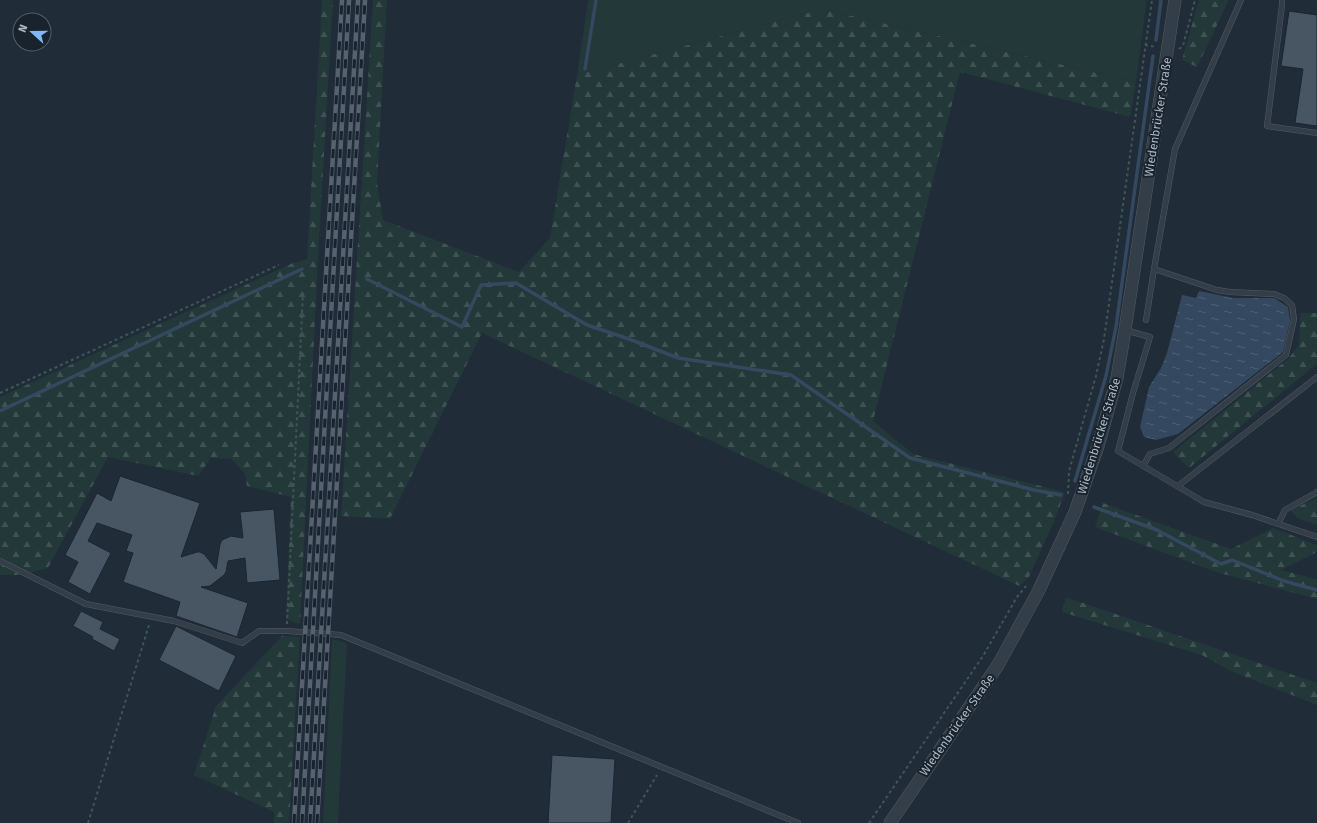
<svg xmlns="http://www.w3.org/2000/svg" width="1317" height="823" font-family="'Fira Sans',sans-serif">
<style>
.grass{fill:#223839}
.forest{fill:url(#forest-firs)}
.water{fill:url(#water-ripples)}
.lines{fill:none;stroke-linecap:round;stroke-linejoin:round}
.stream{stroke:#34495f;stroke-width:3.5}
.building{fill:#485664;stroke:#1b252f}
.service-casing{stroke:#515b66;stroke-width:6}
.tertiary-casing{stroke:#515b66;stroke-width:13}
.path{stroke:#405556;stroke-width:2;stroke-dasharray:3 3;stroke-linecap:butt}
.service{stroke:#343e48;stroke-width:5}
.tertiary{stroke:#343e48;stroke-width:12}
.rail-casing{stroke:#56626f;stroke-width:4.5}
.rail{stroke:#19232d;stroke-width:3;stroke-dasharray:9;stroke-linecap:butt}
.labels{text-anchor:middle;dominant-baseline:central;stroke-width:4;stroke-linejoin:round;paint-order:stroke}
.street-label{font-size:12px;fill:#aeb8c5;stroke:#19232d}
</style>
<defs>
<pattern id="forest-firs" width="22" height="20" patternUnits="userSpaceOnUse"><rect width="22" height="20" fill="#223839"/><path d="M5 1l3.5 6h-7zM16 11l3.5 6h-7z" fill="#405354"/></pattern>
<pattern id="water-ripples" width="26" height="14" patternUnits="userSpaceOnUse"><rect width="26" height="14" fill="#34495f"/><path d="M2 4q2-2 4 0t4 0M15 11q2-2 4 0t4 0" fill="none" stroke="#4f6174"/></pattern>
</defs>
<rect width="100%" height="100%" fill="#202c38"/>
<g class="grass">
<polygon points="588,0 1147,0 1136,82 822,9 577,75"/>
<polygon points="332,639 347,643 338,823 323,823"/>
</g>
<g class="forest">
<polygon points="322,0 333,0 318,259 300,624 286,619 291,497 247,486 245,474 231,459 211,458 198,476 108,457 48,568 20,575 0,575 0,397 293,263 307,259"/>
<polygon points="373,0 387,0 377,183 383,220 519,272 550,238 577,75 822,9 1136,82 1130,117 960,72 873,421 913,454 1065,492 1055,519 1029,577 1019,586 482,333 390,519 341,516"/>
<polygon points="1199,0 1229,0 1197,67 1182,60"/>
<polygon points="1300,313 1317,313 1317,364 1189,468 1173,452 1288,359 1299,345"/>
<polygon points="1317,498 1317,525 1297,518 1291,510"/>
<polygon points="1103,503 1231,549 1273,528 1317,545 1317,552 1281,570 1317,579 1317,599 1216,572 1095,527"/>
<polygon points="1066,597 1317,683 1317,705 1231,671 1202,655 1062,612"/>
<polygon points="282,636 300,637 289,823 274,823 274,812 194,775 216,706"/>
</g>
<polygon class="water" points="1199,291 1233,298 1274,298 1288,307 1290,321 1283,352 1178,434 1156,440 1144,437 1140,427 1149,387 1161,368 1167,353 1182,295 1196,298"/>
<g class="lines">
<g class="stream">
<polyline points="1156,40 1161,0"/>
<polyline points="585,69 596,0"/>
<polyline points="367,279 462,327 481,285 516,283 587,325 629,339 678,358 791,375 910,458 1034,490 1061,495"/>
<polyline points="0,411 302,269"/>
<polyline points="1075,481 1106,376 1116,327 1153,56"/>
<polyline points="1094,507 1157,530 1221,564 1232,560 1284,581 1317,590"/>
</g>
</g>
<g class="building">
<polygon points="1289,11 1317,15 1317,126 1295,123 1303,69 1281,66"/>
<polygon points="120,476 200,503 181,557 197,552 200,552 204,554 216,569 220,544 222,540 231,536 243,538 240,512 274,509 280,580 247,583 245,558 228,561 226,572 224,575 210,586 201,587 248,603 237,637 176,616 180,602 123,582 133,553 126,551 132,535 97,523 88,541 111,553 90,594 68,582 78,562 65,555 97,493 111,501"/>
<polygon points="81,611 103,622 100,629 120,639 114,651 92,639 93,637 73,626"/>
<polygon points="176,626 236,656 219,691 159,660"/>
<polygon points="552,755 615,759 611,823 548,823"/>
</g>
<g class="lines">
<defs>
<g id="service">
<polyline points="1282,0 1282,5 1267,126 1317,133"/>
<polyline points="1154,269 1175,149 1241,0"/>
<polyline points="1125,330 1150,337 1133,393 1118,451 1204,502 1252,515 1317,537"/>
<polyline points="1143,466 1150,454 1169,448 1286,355 1294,319 1292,305 1284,298 1274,294 1230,292 1217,290 1154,269 1146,320"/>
<polyline points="1178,486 1317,377"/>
<polyline points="1278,524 1285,510 1317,492"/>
<polyline points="0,561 86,604 174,621 242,643 259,631 287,631 341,635 798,823"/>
</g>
<polyline id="tertiary" points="890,823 998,665 1038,592 1075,512 1098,446 1117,378 1125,330 1175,0"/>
</defs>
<use href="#service" class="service-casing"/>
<use href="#tertiary" class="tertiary-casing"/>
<g class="path">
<polyline points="1145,45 1156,47"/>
<polyline points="1179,49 1183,46 1195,0"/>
<polyline points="0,393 279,265"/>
<polyline points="1068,494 1069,471 1096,376 1104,339 1152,0"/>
<polyline points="287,624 303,293"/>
<polyline points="88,823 149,625"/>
<polyline points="628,823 657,775"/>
<polyline points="869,823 983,656 1017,597 1026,586"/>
</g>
<use href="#service" class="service"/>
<use href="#tertiary" class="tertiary"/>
<defs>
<g id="rail">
<polyline points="294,823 342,0"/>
<polyline points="302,823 349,0"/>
<polyline points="310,823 358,0"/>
<polyline points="317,823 365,0"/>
</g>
</defs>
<use href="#rail" class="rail-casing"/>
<use href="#rail" class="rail"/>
</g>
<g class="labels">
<g class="street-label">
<text transform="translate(1158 117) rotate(-81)">Wiedenbrücker Straße</text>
<text transform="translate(1099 436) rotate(-73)">Wiedenbrücker Straße</text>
<text transform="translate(957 725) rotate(-55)">Wiedenbrücker Straße</text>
</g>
</g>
<g transform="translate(32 32) rotate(291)"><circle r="19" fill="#19232d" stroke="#555f6a"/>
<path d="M0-3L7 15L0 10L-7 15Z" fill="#81b7f7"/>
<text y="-6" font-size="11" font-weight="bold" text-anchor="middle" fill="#aeb8c5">N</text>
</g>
</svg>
